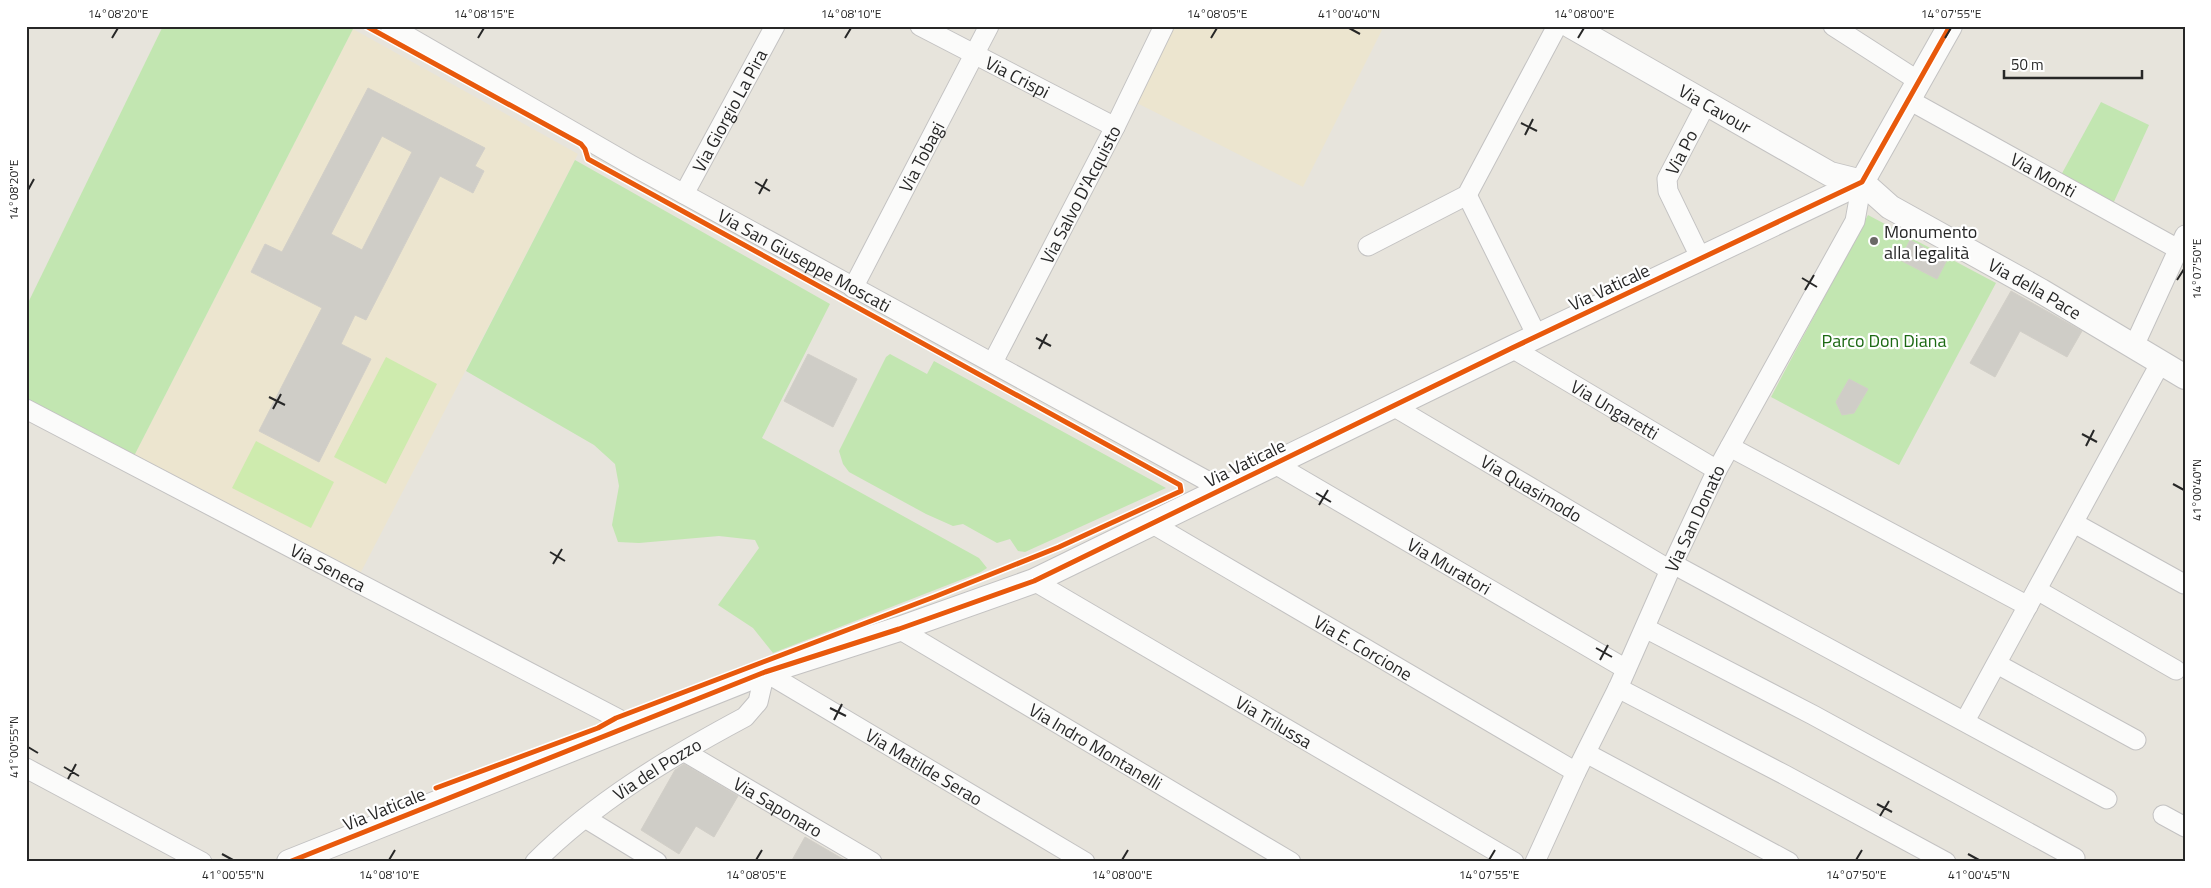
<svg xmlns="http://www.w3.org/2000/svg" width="2211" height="888" font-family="'Titillium Web',sans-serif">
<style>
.education{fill:#ece5cf}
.green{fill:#c2e6b1}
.pitch{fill:#ceebae}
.building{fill:#cfcdc7;stroke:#d2cfc8;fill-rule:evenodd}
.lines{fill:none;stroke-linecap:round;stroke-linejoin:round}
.minor-casing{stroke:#c3c2c2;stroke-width:21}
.tertiary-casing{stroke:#c3c2c2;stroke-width:26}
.minor{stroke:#fbfbfa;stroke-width:19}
.tertiary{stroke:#fbfbfa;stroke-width:24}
.cycleway-casing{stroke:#fff;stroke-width:8}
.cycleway{stroke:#e8590c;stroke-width:5}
.ticks{fill:none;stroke:#272727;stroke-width:2}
.poi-dot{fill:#6a6966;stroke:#fff;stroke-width:2}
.labels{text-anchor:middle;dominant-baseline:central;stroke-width:4.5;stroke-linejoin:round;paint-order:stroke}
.street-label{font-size:18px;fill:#272727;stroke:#fff}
.poi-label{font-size:18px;fill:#272727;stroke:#fff;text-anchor:start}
.park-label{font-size:18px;fill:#1c6913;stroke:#fff}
.neatline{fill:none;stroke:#272727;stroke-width:2}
.ticks-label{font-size:12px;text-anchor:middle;fill:#272727}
</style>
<rect width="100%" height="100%" fill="#e7e4dc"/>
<g class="education">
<polygon points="1175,26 1384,26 1303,187 1137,103"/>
<polygon points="353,29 578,154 361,572 134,456"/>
</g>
<g class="green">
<polygon points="163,26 348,26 353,29 134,456 26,399 26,307"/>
<polygon points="2101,102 2149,125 2112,206 2060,177"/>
<polygon points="575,160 830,304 762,438 979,558 987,568 981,572 773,653 753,628 718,605 759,548 755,540 719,536 639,543 618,542 612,525 619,486 615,464 594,445 466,371"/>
<polygon points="1868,215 1996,283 1899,465 1771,397"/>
<polygon points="890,354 927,374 934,361 1166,488 1025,552 1018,551 1010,539 997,543 963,524 953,526 926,514 849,472 843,464 839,451 886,357"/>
</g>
<g class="pitch">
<polygon points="386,357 437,384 386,484 334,457"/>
<polygon points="256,441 334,482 311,528 232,488"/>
</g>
<g class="building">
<path d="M368,88L485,148L475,166L484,171L473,193L440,176L366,320L355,315L341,344L371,359L319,462L259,431L322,308L251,272L265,244L282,252ZM382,136L412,152L362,250L331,234Z"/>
<polygon points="1910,240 1947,260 1937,279 1900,260"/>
<polygon points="2011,291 2082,331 2067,357 2020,331 1995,377 1970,363"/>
<polygon points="808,354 857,379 833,427 784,401"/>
<polygon points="1849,379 1868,389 1854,413 1842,415 1836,402"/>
<polygon points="684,764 738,796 714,837 696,826 679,854 641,830 675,770"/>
<polygon points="805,837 848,862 791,862"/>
</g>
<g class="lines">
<defs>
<g id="minor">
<path id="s1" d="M390,26L631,165L1222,489"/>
<path id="s2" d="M920,26L1115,127"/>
<polyline points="1833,26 1920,82"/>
<path id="s3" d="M1909,100L2178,249"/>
<path id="s4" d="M684,194L775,26"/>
<polyline points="1467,195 1537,336"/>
<polyline points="1368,246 1467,195 1557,26"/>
<path id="s5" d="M1701,259L1668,191L1667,179L1707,102"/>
<path id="s6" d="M853,288L989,26"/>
<polyline points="2134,346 2185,235"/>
<path id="s7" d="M1512,348L1717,470"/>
<path id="s8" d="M993,362L1115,127L1164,26"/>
<path id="s9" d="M1393,406L1670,570"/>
<path id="s10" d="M26,409L630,725"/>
<polyline points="1730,447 2028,606"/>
<path id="s11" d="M1275,464L1626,669"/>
<path id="s12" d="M1151,523L1576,772"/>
<polyline points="2074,523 2184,584"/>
<polyline points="1673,564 2107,799"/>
<path id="s13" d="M1034,581L1514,862"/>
<polyline points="2037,590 2176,670"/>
<polyline points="1645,628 1813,715 2075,858"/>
<path id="s14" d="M899,629L1291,862"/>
<polyline points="1997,664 2136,740"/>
<polyline points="1618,688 1785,775 1946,862"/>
<polyline points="1965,721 2161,362"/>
<path id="s15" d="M685,752L872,862"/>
<polyline points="1586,753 1789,862"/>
<polyline points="26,768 202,862"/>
<polyline points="2163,815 2185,827"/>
<polyline points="585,818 657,862"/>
<path id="s16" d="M535,862C595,802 670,757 745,717L758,702L765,672L1085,862"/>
<path id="s17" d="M1535,862L1576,772L1618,688L1670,570L1717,470L1855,221L1862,182"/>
</g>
<g id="tertiary">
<path id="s18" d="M1571,26L1830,174L1862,182L1890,207L2041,291L2185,377"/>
<polyline points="289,862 765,672 899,629 1034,581 1512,348 1862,182 1950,26"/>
</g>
</defs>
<use href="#minor" class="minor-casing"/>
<use href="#tertiary" class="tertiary-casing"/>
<use href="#minor" class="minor"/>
<use href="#tertiary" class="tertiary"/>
<defs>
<g id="cycleway">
<polyline points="366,26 581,144 585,149 588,159 1180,485 1181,491 1059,547 934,597 616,718 598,728 436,788"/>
<polyline points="289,862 765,672 899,629 1034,581 1512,348 1862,182 1950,26"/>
</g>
</defs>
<use href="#cycleway" class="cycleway-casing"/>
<use href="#cycleway" class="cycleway"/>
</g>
<path class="ticks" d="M1349,28L1360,34M112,38L118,28M478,38L484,28M845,38L851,28M1211,38L1217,28M1578,38L1584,28M1945,38L1951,28M1521,123L1537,131M1525,135L1533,119M755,182L770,191M28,190L34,179M759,194L767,179M1802,278L1817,287M2177,280L2184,269M1805,290L1814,275M1036,338L1051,346M1039,349L1047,334M269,397L285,405M273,409L281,394M2082,434L2097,442M2086,446L2094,430M2173,484L2184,490M1316,493L1331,502M1319,505L1328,490M550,552L565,561M553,564L562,549M1596,648L1612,657M1600,660L1608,645M830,708L846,716M834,720L842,704M28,747L38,753M64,767L79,776M68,779L76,764M1877,804L1892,812M1880,816L1889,801M222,854L233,860M1968,854L1979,860M389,860L395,850M756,860L762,850M1122,860L1128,850M1489,860L1495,850M1856,860L1862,850"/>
<circle class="poi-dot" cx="1874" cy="241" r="5"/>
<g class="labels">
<g class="street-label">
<text stroke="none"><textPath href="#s2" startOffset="110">Via Crispi</textPath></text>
<text stroke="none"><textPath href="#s18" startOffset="166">Via Cavour</textPath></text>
<text stroke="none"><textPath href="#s4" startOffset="95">Via Giorgio La Pira</textPath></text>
<text stroke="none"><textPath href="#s5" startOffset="118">Via Po</textPath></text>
<text stroke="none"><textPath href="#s6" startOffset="148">Via Tobagi</textPath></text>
<text stroke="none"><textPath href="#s3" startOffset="154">Via Monti</textPath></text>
<text stroke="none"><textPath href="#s8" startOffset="189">Via Salvo D'Acquisto</textPath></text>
<text stroke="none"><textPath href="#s1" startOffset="476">Via San Giuseppe Moscati</textPath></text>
<text transform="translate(1609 287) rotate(-25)">Via Vaticale</text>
<text stroke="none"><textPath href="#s18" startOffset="535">Via della Pace</textPath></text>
<text stroke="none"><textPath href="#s7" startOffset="120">Via Ungaretti</textPath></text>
<text transform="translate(1245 463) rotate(-26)">Via Vaticale</text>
<text stroke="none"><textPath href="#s9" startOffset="161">Via Quasimodo</textPath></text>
<text stroke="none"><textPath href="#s17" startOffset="379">Via San Donato</textPath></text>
<text stroke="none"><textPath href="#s11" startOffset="202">Via Muratori</textPath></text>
<text stroke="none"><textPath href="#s10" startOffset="341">Via Seneca</textPath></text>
<text stroke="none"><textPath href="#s12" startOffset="246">Via E. Corcione</textPath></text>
<text stroke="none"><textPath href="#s13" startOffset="278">Via Trilussa</textPath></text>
<text stroke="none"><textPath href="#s14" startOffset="229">Via Indro Montanelli</textPath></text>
<text stroke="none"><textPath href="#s16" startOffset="492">Via Matilde Serao</textPath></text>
<text stroke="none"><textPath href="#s16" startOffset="154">Via del Pozzo</textPath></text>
<text stroke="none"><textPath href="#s15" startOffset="108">Via Saponaro</textPath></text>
<text transform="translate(384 809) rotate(-22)">Via Vaticale</text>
</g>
<g class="poi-label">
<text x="1884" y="231">Monumento<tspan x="1884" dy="21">alla legalità</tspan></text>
</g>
<g class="park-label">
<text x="1884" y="340">Parco Don Diana</text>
</g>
</g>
<rect width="2211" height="888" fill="none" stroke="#ffffff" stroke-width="55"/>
<path d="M2004 70v8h138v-8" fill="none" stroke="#272727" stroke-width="2.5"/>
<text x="2011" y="70" font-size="15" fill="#272727" stroke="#ffffff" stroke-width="4" paint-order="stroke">50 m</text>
<rect x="28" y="28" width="2156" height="832" class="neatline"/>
<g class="ticks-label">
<text x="118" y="18">14°08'20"E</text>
<text x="484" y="18">14°08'15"E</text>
<text x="851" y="18">14°08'10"E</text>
<text x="1217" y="18">14°08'05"E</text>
<text x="1349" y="18">41°00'40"N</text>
<text x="1584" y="18">14°08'00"E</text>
<text x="1951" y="18">14°07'55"E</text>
<text transform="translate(14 190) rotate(-90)" y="4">14°08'20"E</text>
<text transform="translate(2197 269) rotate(-90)" y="4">14°07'50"E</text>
<text transform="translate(2197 490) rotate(-90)" y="4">41°00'40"N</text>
<text transform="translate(14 747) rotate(-90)" y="4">41°00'55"N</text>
<text x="233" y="879">41°00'55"N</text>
<text x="389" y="879">14°08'10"E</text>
<text x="756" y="879">14°08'05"E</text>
<text x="1122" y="879">14°08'00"E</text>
<text x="1489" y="879">14°07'55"E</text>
<text x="1856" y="879">14°07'50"E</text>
<text x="1979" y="879">41°00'45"N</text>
</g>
</svg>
